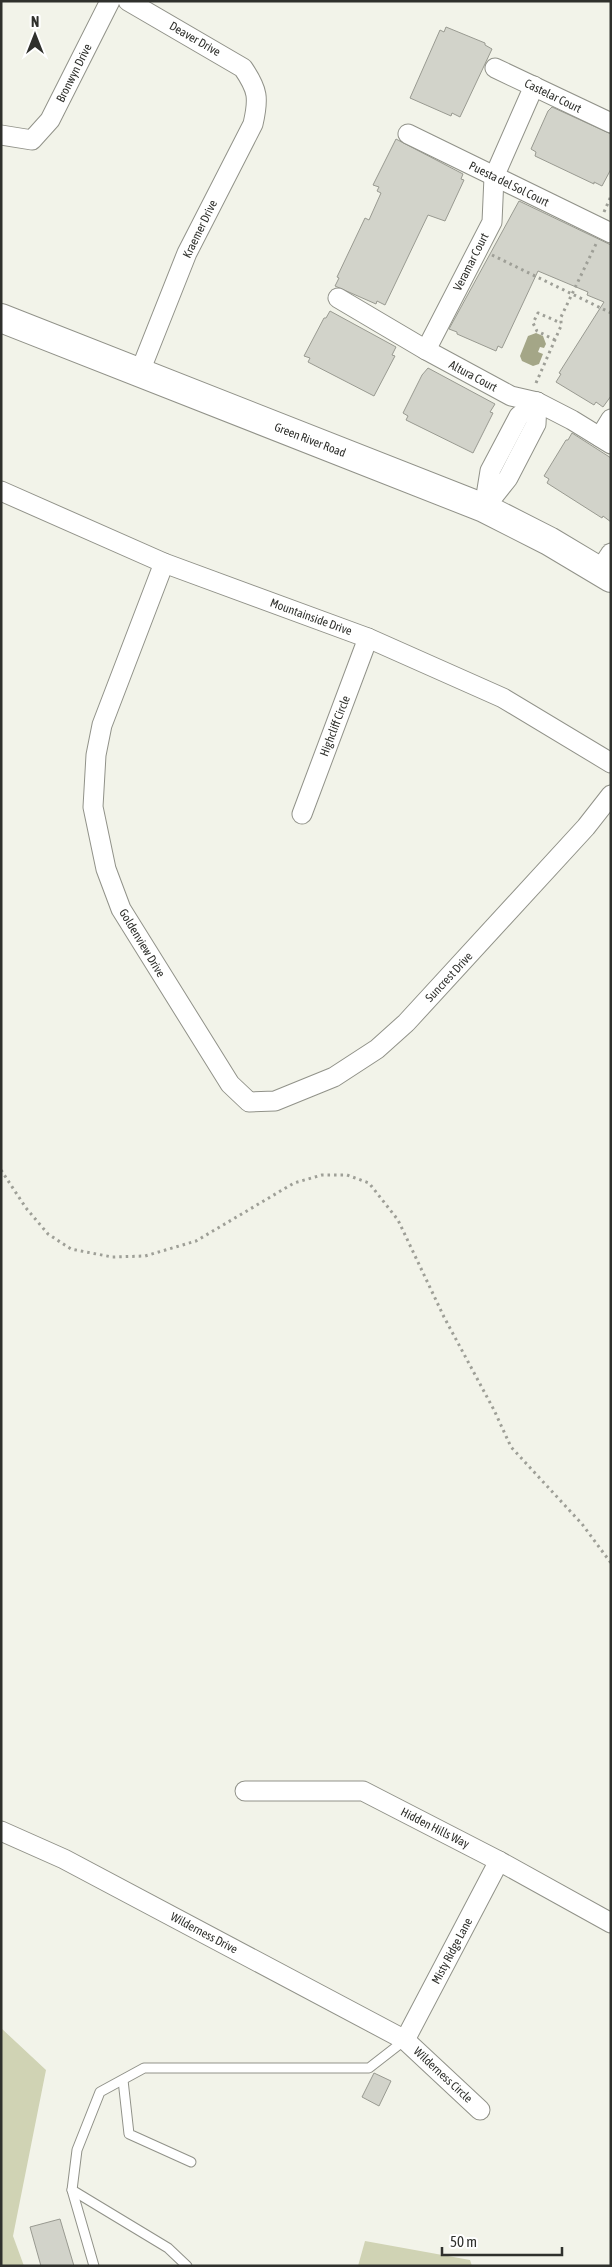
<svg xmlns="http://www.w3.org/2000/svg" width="612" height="2267" font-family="'Asap Condensed',sans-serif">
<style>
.green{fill:#d0d3b4}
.water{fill:#a4a687}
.building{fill:#d2d3ca;stroke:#999a91}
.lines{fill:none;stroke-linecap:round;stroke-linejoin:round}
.lane-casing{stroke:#919289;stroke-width:11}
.street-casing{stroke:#919289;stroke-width:21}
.primary-casing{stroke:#919289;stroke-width:30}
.path{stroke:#9e9f97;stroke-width:3;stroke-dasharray:2.5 4;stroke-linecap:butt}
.lane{stroke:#fff;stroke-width:9}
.street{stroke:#fff;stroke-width:19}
.primary{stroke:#fff;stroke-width:28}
.labels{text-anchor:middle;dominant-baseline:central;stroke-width:4;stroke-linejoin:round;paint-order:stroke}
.street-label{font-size:12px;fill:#2f302c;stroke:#fff}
</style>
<rect width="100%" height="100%" fill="#f2f3e9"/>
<g class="green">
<polygon points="1,2028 46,2070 13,2236 24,2266 1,2266"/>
<polygon points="365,2241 470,2260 472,2266 358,2266"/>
</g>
<polygon class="water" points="536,333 543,336 546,344 544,348 540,347 538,352 543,354 539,364 533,366 522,361 520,356 528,336"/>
<g class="building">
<polygon points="446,27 485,43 485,45 492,49 460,117 452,113 451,116 410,98 440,30 444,32"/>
<polygon points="552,107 611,134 611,169 602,186 594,182 594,184 535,156 536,152 531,149 548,111"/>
<polygon points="396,139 463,174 461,179 464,180 445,221 428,215 385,305 377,301 376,304 335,286 339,278 337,277 365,218 369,220 381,193 377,191 379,187 373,185"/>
<polygon points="519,201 611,245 611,396 603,407 596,402 594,405 556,382 561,374 559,373 604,302 587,295 588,292 538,271 502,348 498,346 496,351 457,334 457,332 449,329"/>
<polygon points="330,311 396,347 392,355 395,356 374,396 308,362 310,358 304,356 324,318 326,318"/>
<polygon points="428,368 495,404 490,412 493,413 473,453 406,420 408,416 403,413 422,375"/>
<polygon points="572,433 611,458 611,522 603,516 602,518 547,483 549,479 544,476 566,440 568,440"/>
<polygon points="374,2073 391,2081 379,2106 362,2097"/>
<polygon points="60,2219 74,2266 41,2266 30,2227"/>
</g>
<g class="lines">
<defs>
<g id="lane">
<polyline points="123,2080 129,2134 191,2162"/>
<polyline points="72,2190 168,2248 187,2266"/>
<polyline points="94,2266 72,2190 77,2150 100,2092 144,2068 369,2068 405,2040"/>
</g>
<g id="street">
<path d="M128,1L243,68C258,90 259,98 253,124L187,253L139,374"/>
<polyline points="495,68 611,123"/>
<polyline points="408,134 611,233"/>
<polyline points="1,135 32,140 50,120 110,1"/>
<polyline points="338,298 426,350 511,396 537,402 572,420 611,444"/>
<polyline points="426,350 492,222 494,177 534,86"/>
<polyline points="600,437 611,419"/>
<polyline points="1,491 164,563 368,638 503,698 611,763"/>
<polyline points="485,507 508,478 536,424 537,402"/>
<polyline points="484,508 490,471 519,416 537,402"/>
<polyline points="164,563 102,725 96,755 93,807 106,869 121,909 230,1084 249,1102 275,1101 334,1077 377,1049 406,1023 586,827 611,795"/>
<polyline points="599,571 611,553"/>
<polyline points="302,814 368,638"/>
<polyline points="245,1791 363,1791 499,1861 611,1923"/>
<polyline points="1,1831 64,1859 405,2040 480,2110"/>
<polyline points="405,2040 499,1861"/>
</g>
<polyline id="primary" points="1,318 484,508 549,541 611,578"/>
</defs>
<use href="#lane" class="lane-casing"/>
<use href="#street" class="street-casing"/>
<use href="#primary" class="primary-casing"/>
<g class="path">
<polyline points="604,212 611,196"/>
<polyline points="492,255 611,313"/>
<polyline points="555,340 537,331 533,323 538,313 561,323"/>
<polyline points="536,383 561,326 561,317 596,244"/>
<polyline points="1,1170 26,1208 48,1234 71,1249 112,1257 145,1256 196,1241 294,1183 322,1175 347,1175 369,1183 398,1220 444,1317 494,1410 511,1447 582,1524 611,1563"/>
</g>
<use href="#lane" class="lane"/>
<use href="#street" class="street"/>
<use href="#primary" class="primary"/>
</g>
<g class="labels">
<g class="street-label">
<text transform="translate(195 39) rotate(30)">Deaver Drive</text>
<text transform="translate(74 73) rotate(-63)">Bronwyn Drive</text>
<text transform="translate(553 96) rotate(26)">Castelar Court</text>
<text transform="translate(509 184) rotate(26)">Puesta del Sol Court</text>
<text transform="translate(200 229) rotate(-64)">Kraemer Drive</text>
<text transform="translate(471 262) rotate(-63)">Veramar Court</text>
<text transform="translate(473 376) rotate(28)">Altura Court</text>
<text transform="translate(310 440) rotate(21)">Green River Road</text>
<text transform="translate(311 617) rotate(20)">Mountainside Drive</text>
<text transform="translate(335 726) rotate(-69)">Highcliff Circle</text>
<text transform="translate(142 943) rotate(59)">Goldenview Drive</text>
<text transform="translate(449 977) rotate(-47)">Suncrest Drive</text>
<text transform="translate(435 1828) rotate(27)">Hidden Hills Way</text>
<text transform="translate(204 1933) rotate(28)">Wilderness Drive</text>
<text transform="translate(452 1951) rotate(-62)">Misty Ridge Lane</text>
<text transform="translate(443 2075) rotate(43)">Wilderness Circle</text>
</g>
</g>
<rect width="612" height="2267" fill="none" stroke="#2f302c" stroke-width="5"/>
<g transform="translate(35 35)" stroke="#ffffff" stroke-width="4" paint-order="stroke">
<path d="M0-4L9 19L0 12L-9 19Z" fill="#2f302c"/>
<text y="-8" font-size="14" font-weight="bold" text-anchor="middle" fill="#2f302c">N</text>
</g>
<path d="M442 2247v8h120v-8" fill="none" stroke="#2f302c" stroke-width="2.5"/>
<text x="450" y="2247" font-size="15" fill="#2f302c" stroke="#ffffff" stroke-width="4" paint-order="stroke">50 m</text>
</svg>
